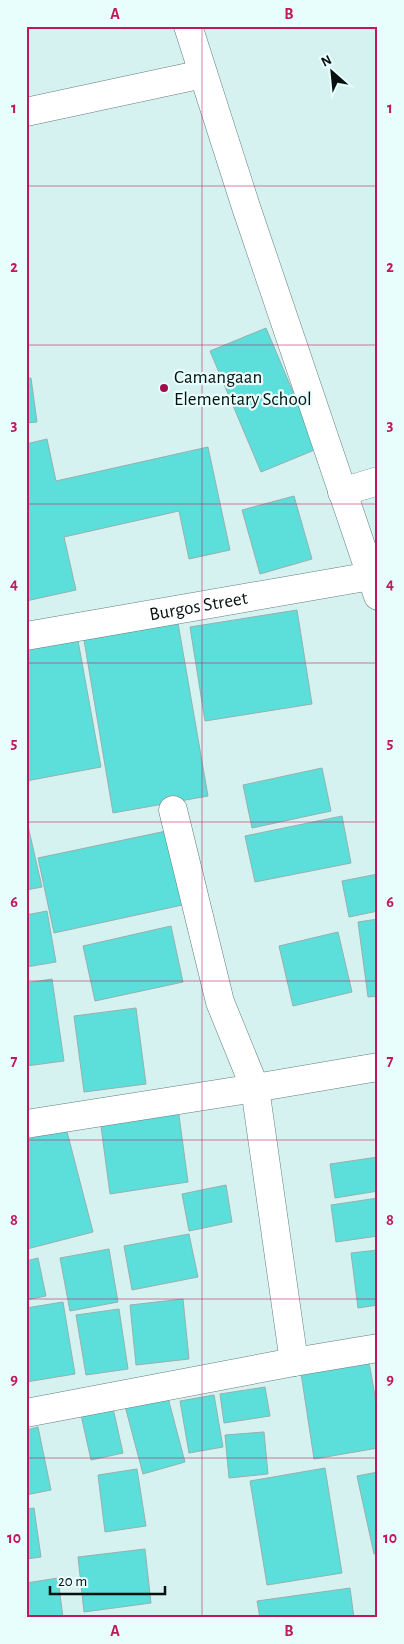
<svg xmlns="http://www.w3.org/2000/svg" width="404" height="1644" font-family="'Alegreya Sans',sans-serif">
<style>
.building{fill:#5cdfda;stroke:#95b1af}
.lines{fill:none;stroke-linecap:round;stroke-linejoin:round}
.minor-casing{stroke:#647e7d;stroke-width:29}
.minor{stroke:#fff;stroke-width:28}
.grid{fill:none;stroke:#c2185b;stroke-width:1;stroke-opacity:0.55}
.poi-dot{fill:#a20b4b;stroke:#e7fefd;stroke-width:2}
.labels{text-anchor:middle;dominant-baseline:central;stroke-width:4.5;stroke-linejoin:round;paint-order:stroke}
.poi-label{font-size:19px;fill:#06100f;stroke:#e7fefd;text-anchor:start}
.street-label{font-size:19px;fill:#06100f;stroke:#e7fefd}
.neatline{fill:none;stroke:#c2185b;stroke-width:2}
.grid-label{font-size:16px;text-anchor:middle;font-weight:bold;fill:#c2185b}
</style>
<rect width="100%" height="100%" fill="#d5f2f0"/>
<g class="building">
<polygon points="266,328 317,449 261,472 210,351"/>
<polygon points="31,378 37,422 26,423 26,379"/>
<polygon points="47,439 56,481 208,447 230,550 189,559 179,511 64,537 76,590 26,601 26,444"/>
<polygon points="294,496 312,559 260,574 242,510"/>
<polygon points="297,610 312,704 205,721 190,627"/>
<polygon points="178,623 208,796 113,813 84,640"/>
<polygon points="77,635 101,767 26,781 26,645"/>
<polygon points="322,768 331,811 252,828 243,785"/>
<polygon points="342,816 351,863 255,882 245,836"/>
<polygon points="26,826 28,826 42,887 26,890"/>
<polygon points="171,830 187,904 54,933 38,858"/>
<polygon points="378,874 378,911 349,917 342,881"/>
<polygon points="47,911 56,962 26,967 26,915"/>
<polygon points="378,919 378,996 368,997 358,922"/>
<polygon points="171,926 183,982 95,1001 83,946"/>
<polygon points="338,932 352,992 293,1006 279,946"/>
<polygon points="52,979 64,1061 26,1066 26,983"/>
<polygon points="136,1008 146,1084 84,1092 74,1016"/>
<polygon points="178,1108 188,1182 110,1194 100,1119"/>
<polygon points="64,1120 93,1232 27,1249 26,1130"/>
<polygon points="378,1157 378,1191 335,1198 330,1164"/>
<polygon points="226,1185 232,1222 189,1231 182,1194"/>
<polygon points="378,1198 378,1236 336,1242 331,1205"/>
<polygon points="189,1234 198,1277 132,1290 124,1246"/>
<polygon points="109,1249 118,1302 70,1311 60,1258"/>
<polygon points="378,1250 378,1305 358,1308 351,1253"/>
<polygon points="38,1258 46,1296 26,1300 26,1261"/>
<polygon points="183,1299 189,1359 136,1365 130,1305"/>
<polygon points="63,1302 75,1374 26,1382 26,1308"/>
<polygon points="119,1309 128,1369 86,1375 76,1315"/>
<polygon points="369,1362 378,1413 378,1448 314,1459 301,1373"/>
<polygon points="265,1387 270,1416 224,1423 220,1394"/>
<polygon points="167,1394 185,1462 143,1474 125,1406"/>
<polygon points="214,1395 223,1447 189,1453 180,1401"/>
<polygon points="113,1408 123,1453 91,1460 81,1415"/>
<polygon points="38,1427 51,1490 26,1495 26,1430"/>
<polygon points="264,1432 268,1474 229,1478 225,1435"/>
<polygon points="325,1468 342,1573 267,1585 250,1481"/>
<polygon points="137,1469 146,1526 105,1532 98,1475"/>
<polygon points="378,1472 378,1554 374,1554 357,1476"/>
<polygon points="34,1508 41,1557 26,1559 26,1509"/>
<polygon points="145,1549 151,1603 84,1612 78,1557"/>
<polygon points="58,1578 63,1618 26,1618 26,1583"/>
<polygon points="350,1588 354,1618 260,1618 257,1601"/>
</g>
<g class="lines">
<defs>
<g id="minor">
<polyline points="188,26 246,207 378,596"/>
<polyline points="26,112 203,74"/>
<polyline points="342,492 378,481"/>
<path id="s1" d="M26,636L371,576"/>
<polyline points="26,1124 255,1088 378,1067"/>
<polyline points="294,1362 378,1348"/>
<polyline points="26,1413 294,1362 255,1088 220,1002 173,810"/>
</g>
</defs>
<use href="#minor" class="minor-casing"/>
<use href="#minor" class="minor"/>
</g>
<path class="grid" d="M202,26V1618M26,186H378M26,345H378M26,504H378M26,663H378M26,822H378M26,981H378M26,1140H378M26,1299H378M26,1458H378"/>
<circle class="poi-dot" cx="164" cy="388" r="5"/>
<g class="labels">
<g class="poi-label">
<text x="174" y="377">Camangaan<tspan x="174" dy="22">Elementary School</tspan></text>
</g>
<g class="street-label">
<text stroke="none"><textPath href="#s1" startOffset="175">Burgos Street</textPath></text>
</g>
</g>
<rect width="404" height="1644" fill="none" stroke="#e7fefd" stroke-width="55"/>
<g transform="translate(332 72) rotate(333)" stroke="#e7fefd" stroke-width="4" paint-order="stroke">
<path d="M0-4L9 19L0 12L-9 19Z" fill="#06100f"/>
<text y="-8" font-size="14" font-weight="bold" text-anchor="middle" fill="#06100f">N</text>
</g>
<path d="M50 1586v8h115v-8" fill="none" stroke="#06100f" stroke-width="2.5"/>
<text x="58" y="1586" font-size="15" fill="#06100f" stroke="#e7fefd" stroke-width="4" paint-order="stroke">20 m</text>
<rect x="28" y="28" width="348" height="1588" class="neatline"/>
<g class="grid-label">
<text x="115" y="19">A</text>
<text x="289" y="19">B</text>
<text x="14" y="113">1</text>
<text x="390" y="113">1</text>
<text x="14" y="272">2</text>
<text x="390" y="272">2</text>
<text x="14" y="430">3</text>
<text x="390" y="430">3</text>
<text x="14" y="589">4</text>
<text x="390" y="589">4</text>
<text x="14" y="748">5</text>
<text x="390" y="748">5</text>
<text x="14" y="907">6</text>
<text x="390" y="907">6</text>
<text x="14" y="1066">7</text>
<text x="390" y="1066">7</text>
<text x="14" y="1225">8</text>
<text x="390" y="1225">8</text>
<text x="14" y="1384">9</text>
<text x="390" y="1384">9</text>
<text x="14" y="1543">10</text>
<text x="390" y="1543">10</text>
<text x="115" y="1636">A</text>
<text x="289" y="1636">B</text>
</g>
</svg>
